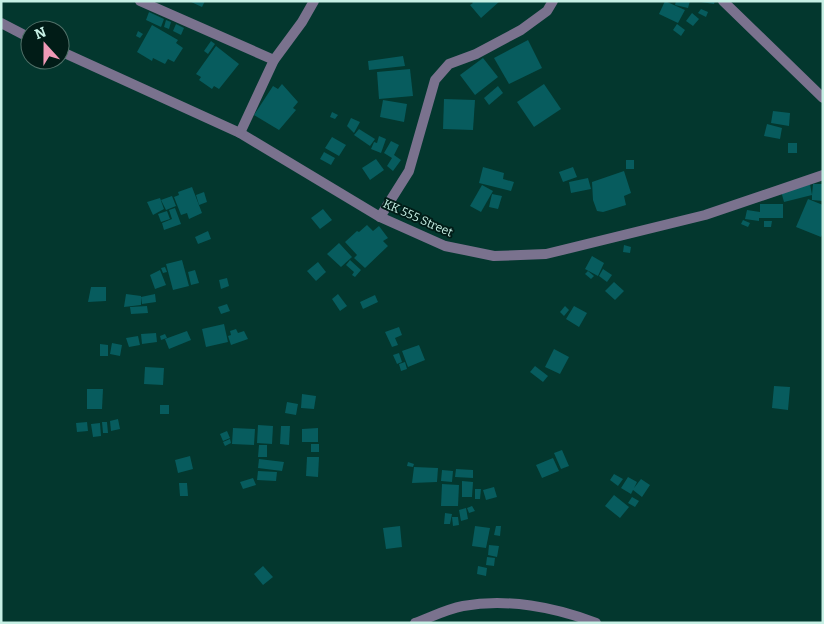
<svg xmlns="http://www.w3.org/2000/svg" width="824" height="624" font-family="Bitter,serif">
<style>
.building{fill:#075c5e}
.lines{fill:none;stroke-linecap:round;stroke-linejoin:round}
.street{stroke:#7a728e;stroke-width:10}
.labels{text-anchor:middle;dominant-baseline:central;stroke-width:4;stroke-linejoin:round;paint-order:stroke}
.street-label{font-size:12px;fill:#c7f0e5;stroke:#011c17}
</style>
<rect width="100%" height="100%" fill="#03372e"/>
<g class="building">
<polygon points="189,1 205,1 202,7"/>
<polygon points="471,1 500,1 481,18 470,5 473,3"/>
<polygon points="665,1 685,10 678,23 659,14"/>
<polygon points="676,1 690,1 688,8 675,5"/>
<polygon points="701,1 715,1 714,4 701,2"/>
<polygon points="701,9 708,12 706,17 698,13"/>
<polygon points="149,12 164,19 161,27 146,20"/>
<polygon points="692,13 699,19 693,26 686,21"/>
<polygon points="166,20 171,22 169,29 164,27"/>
<polygon points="176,24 184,28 181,35 173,31"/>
<polygon points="677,24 685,30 681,36 673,30"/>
<polygon points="152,25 178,40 176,43 183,48 174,62 168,59 165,64 153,58 152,61 137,52"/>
<polygon points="138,31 143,34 140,38 136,36"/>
<polygon points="528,40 542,68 509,84 494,58"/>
<polygon points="211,41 215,44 208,54 204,51"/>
<polygon points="216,46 239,64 219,89 214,86 212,89 199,80 201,77 196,74"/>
<polygon points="403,56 405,66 369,70 368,61"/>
<polygon points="483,58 498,77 475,95 460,75"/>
<polygon points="410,69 413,96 379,99 377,72"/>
<polygon points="282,84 298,102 293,108 296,110 279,130 254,115 273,86 278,89"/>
<polygon points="544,84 561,109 534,127 517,102"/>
<polygon points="498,86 503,93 489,105 484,98"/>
<polygon points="444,99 475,100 473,130 443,129"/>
<polygon points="383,100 407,104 404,122 380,117"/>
<polygon points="773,111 790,113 789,126 771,123"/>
<polygon points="332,112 338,115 335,119 330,117"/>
<polygon points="351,118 360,122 354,133 347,126"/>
<polygon points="767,124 782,128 780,139 764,136"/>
<polygon points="359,129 375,139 370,146 354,135"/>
<polygon points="379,136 386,139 381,153 371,149 374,142 377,143"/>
<polygon points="332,137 346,145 339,156 325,148"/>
<polygon points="391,141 399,145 394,155 401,160 393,171 387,166 392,158 384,153"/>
<rect x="788" y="143" width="9" height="10"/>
<polygon points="324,152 335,158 331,165 320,159"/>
<polygon points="376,159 384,170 370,180 362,168"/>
<rect x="626" y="160" width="8" height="9"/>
<polygon points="483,167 504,173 503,179 514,182 511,191 479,183"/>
<polygon points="573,167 577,177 563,182 559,172"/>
<polygon points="624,171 631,193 624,196 626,205 603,212 597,211 593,200 592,182"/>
<polygon points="588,178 591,189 571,193 569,182"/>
<polygon points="810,184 812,195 813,184 823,184 823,201 812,200 812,195 784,202 781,191"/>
<polygon points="482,185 493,191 481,212 470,206"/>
<polygon points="192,187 202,213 189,219 187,213 181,215 174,197 179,195 178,192"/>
<polygon points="204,192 207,202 199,205 196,195"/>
<polygon points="492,194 502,196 498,209 489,207"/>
<polygon points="172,196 176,206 166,210 161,200"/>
<polygon points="160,198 164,209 153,215 147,202"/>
<polygon points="808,199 823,205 823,233 821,237 796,227"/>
<polygon points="760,204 783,204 783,218 759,218 759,221 745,219 747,210 760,212"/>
<polygon points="175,208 181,224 164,230 162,223 172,219 169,210"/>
<polygon points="323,209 332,220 320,229 311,218"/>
<polygon points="167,211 170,219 161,222 158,214"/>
<polygon points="743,220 750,223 748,227 741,224"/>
<polygon points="764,221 772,221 771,227 764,227"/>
<polygon points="367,225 373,231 379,226 388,238 383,241 388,246 365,268 354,258 357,255 345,242 357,231 359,232"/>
<polygon points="208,231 211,239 198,244 195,237"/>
<polygon points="339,243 352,257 341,267 327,254"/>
<polygon points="624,245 631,247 630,253 623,252"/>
<polygon points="592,256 604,263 598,276 585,269"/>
<polygon points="182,260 189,286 173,290 166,264"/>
<polygon points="350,260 361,270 355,277 352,275 354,272 346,265"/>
<polygon points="318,262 326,272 316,281 307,271"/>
<polygon points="165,267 167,272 163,273 161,268"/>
<polygon points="603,269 612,275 607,282 599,276"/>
<polygon points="160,270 166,285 155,289 150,275"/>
<polygon points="195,270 199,283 191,285 188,272"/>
<polygon points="588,271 594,276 591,279 585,274"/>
<polygon points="227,278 229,286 221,289 219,280"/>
<polygon points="614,282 624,291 615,300 605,291"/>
<polygon points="91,287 106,287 106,301 88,302"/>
<polygon points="126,294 141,296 141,305 124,307"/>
<polygon points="155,294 156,302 142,304 141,297"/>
<polygon points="338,294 347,306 340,311 332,299"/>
<polygon points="375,295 378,302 363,309 360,302"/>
<polygon points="227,304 230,311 221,314 218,307"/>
<polygon points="147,306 148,313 131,314 130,307"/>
<polygon points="565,306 569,310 564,316 560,312"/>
<polygon points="574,306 587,313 579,327 566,319"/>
<polygon points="224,324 228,342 206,347 202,329"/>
<polygon points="399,327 402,335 395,338 398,345 392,347 385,332"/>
<polygon points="236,329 238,333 244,331 248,339 231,345 228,336 231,335 230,331"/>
<polygon points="187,331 191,340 169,349 165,339"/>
<polygon points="156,333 157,342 142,344 141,334"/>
<polygon points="165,334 167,338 161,340 160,336"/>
<polygon points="138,336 140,345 129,347 126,338"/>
<polygon points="112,343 122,345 120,356 110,354"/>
<polygon points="100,344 108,345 108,356 100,356"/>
<polygon points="419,345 425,360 408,367 402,351"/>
<polygon points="554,349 569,357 560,374 545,367"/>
<polygon points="399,353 402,362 397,364 393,355"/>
<polygon points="405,362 407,369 401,371 399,364"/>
<polygon points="535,366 548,376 543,382 530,372"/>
<polygon points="145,367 164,368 163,385 144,384"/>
<polygon points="774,386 790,387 788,410 772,408"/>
<polygon points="87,389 103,389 102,409 87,409"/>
<polygon points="302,394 316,396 314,409 301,408"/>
<polygon points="287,402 298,404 296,415 285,413"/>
<rect x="160" y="405" width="9" height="9"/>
<polygon points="118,419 120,429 111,431 110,421"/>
<polygon points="87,422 88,431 77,432 76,423"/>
<polygon points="102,422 107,422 108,433 103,433"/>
<polygon points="100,423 101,436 93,437 91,424"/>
<polygon points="258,425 273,426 272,444 257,443"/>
<polygon points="281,426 290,426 289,445 280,444"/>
<polygon points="233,428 255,429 254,445 232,444"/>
<polygon points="318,428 318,442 302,442 302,429"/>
<polygon points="227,431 230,438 223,441 220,434"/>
<polygon points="230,439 231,443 225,446 223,442"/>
<rect x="311" y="444" width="8" height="8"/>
<polygon points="259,445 267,445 267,457 258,457"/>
<polygon points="562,450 569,466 561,469 554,453"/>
<polygon points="190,456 193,469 178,473 175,460"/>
<polygon points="307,457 319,457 318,477 306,476"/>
<polygon points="553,458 559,471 542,478 536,465"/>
<polygon points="259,459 284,462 282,471 258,468"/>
<polygon points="408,462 414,464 413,467 407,466"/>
<polygon points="414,467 438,468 437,482 412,483"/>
<polygon points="456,469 473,470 473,478 455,477"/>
<polygon points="442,470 453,471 452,482 441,481"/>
<polygon points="258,471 277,472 276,481 257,480"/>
<polygon points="614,474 623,479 618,486 610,480"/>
<polygon points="628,477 637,482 634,488 641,479 650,485 642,497 633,490 631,494 621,488"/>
<polygon points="253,478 256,485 243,489 240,482"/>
<polygon points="462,481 473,482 472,497 462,497"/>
<polygon points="179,483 187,483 188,496 180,496"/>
<polygon points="442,484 459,485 458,506 441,506"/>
<polygon points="494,487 497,497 486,500 483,490"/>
<polygon points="475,489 481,489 480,499 475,499"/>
<polygon points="614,495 629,507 620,518 605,506"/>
<polygon points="632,497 639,501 635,507 628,503"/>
<polygon points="472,506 475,511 469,513 467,508"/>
<polygon points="466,508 468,519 461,521 459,510"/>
<polygon points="445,513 452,514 450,524 444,524"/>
<polygon points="452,517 458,517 459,525 453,526"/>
<polygon points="400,526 402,547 386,549 383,528"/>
<polygon points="475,526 490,528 486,548 472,546"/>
<polygon points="496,526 501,526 500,536 494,535"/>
<polygon points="489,545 499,546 497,557 488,555"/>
<polygon points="487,557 495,558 494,566 486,565"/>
<polygon points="263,566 273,577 263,585 254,574"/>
<polygon points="478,566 487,568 486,576 477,574"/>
</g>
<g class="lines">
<g class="street">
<polyline points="140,1 274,60"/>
<polyline points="723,1 823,98"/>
<polyline points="1,23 30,38"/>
<polyline points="60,51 240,133 380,217 445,246 494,256 546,254 705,215 823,175"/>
<polyline points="240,133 274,60 302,22 314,1"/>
<polyline points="380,217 409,171 435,80 449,64 476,54 521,30 547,11 553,1"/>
<path d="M415,623C431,617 447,609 463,606C507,598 555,607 596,623"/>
</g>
</g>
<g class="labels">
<g class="street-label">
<text transform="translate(418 218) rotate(24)">KK 555 Street</text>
</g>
</g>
<rect width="824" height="624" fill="none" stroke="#c7f0e5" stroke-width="5"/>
<g transform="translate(45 45) rotate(339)"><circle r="24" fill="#011c17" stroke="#507169"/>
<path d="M0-4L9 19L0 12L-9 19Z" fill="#f09ab7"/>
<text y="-8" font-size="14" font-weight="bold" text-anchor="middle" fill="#c7f0e5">N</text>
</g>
</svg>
